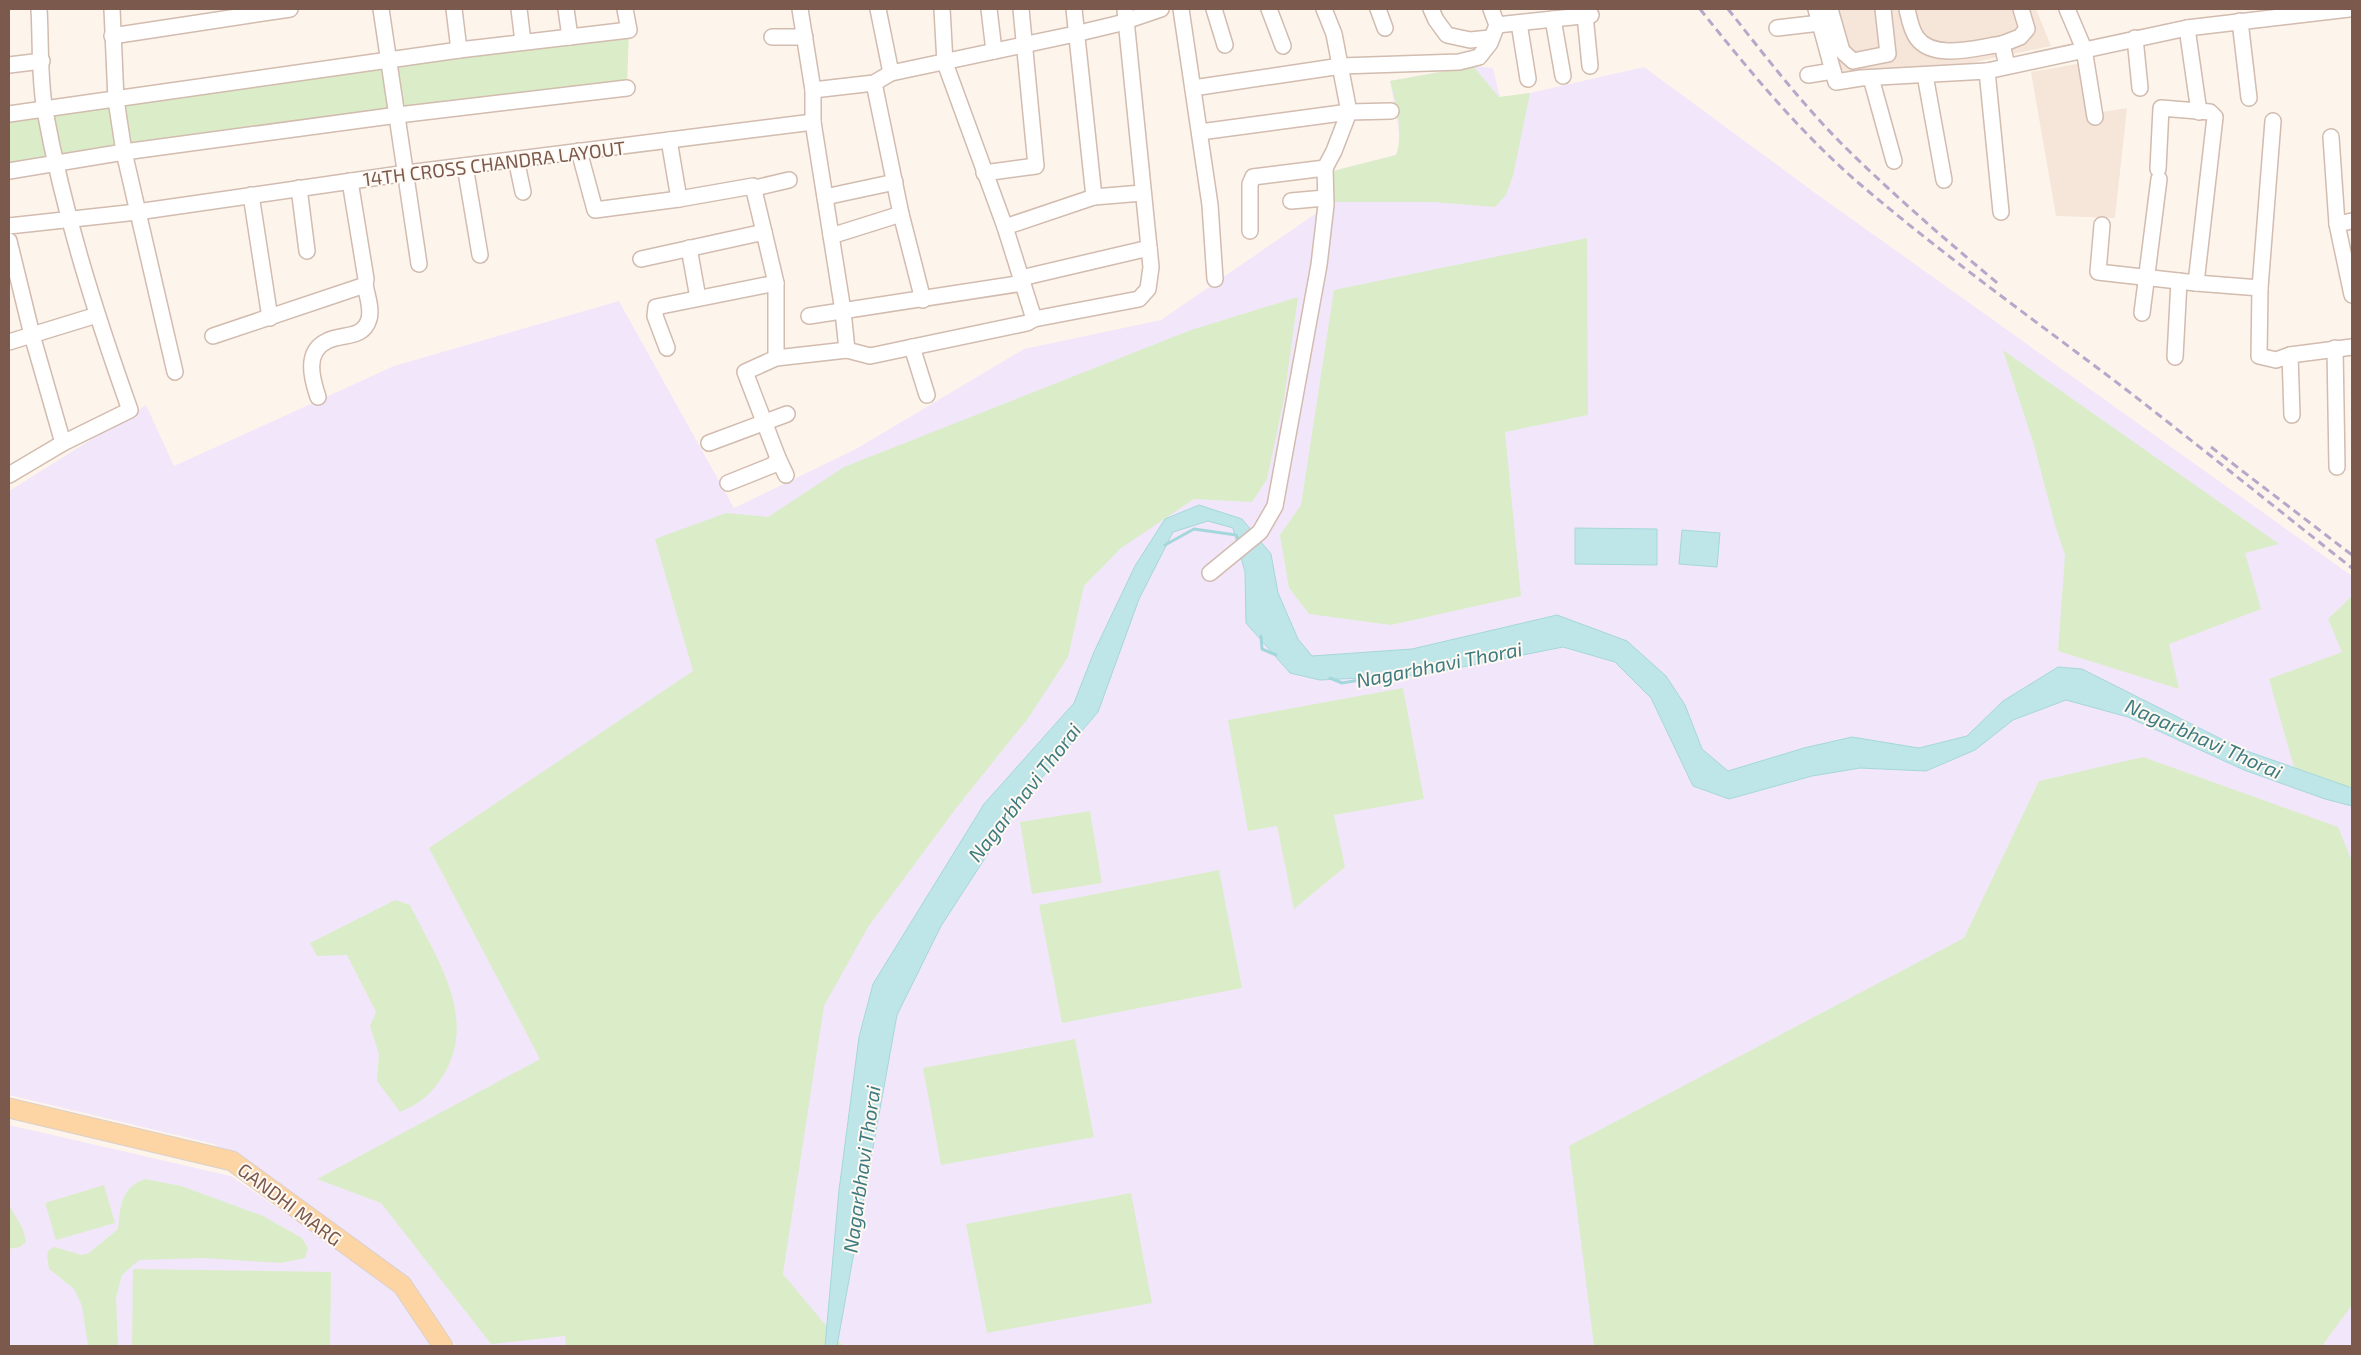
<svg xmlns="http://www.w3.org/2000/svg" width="2361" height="1355" font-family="'Exo 2',sans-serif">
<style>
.residential{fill:#f6e6d9}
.education{fill:#f2e7fa}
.green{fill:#daedc8}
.water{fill:#bee6e9;stroke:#a4d7db}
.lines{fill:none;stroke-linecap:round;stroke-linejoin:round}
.stream{stroke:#a4d7db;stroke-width:3}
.minor-casing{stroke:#d2bbaf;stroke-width:18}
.major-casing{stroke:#dad1cd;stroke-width:21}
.minor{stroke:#fff;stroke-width:15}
.major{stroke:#fdd4a3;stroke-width:19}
.rail{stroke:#b7a7ca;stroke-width:3;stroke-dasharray:8 5;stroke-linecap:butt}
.labels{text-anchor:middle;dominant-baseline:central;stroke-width:4;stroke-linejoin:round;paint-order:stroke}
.street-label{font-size:19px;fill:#7b594c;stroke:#fff9f3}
.water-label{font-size:20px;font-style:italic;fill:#3e7b80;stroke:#fff9f3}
</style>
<rect width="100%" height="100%" fill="#fdf5eb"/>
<g class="residential">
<polygon points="1825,9 2036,9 2051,46 1952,67 1840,75"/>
<polygon points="2094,61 2102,112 2127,108 2115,218 2056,216 2031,72"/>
</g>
<g class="education">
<polygon points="1473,66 1493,68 1500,97 1530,93 1644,67 1818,195 2352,576 2352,1346 456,1346 409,1278 292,1195 214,1144 9,1095 9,491 146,405 174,466 394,366 619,301 734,508 856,449 1024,349 1161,320 1331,203 1329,172 1396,155 1400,145 1398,125 1390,81"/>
<polygon points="9,1125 231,1176 395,1289 434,1346 9,1346"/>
</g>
<g class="green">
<polygon points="629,30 627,88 9,171 9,114"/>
<path d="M1473,66L1499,97L1530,93L1513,176L1506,195L1495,207L1433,202H1331L1329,172L1396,155C1404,133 1396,103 1390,81Z"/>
<polygon points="1587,238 1588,415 1505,432 1521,596 1391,625 1309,614 1289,588 1280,535 1301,505 1334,290"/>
<polygon points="1298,297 1284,399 1267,479 1252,502 1194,499 1121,548 1084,586 1068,657 1029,717 957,807 868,927 824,1006 783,1274 843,1346 566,1346 565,1336 491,1344 381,1203 317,1179 540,1059 429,848 693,671 655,539 726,513 768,517 844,467 1191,330"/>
<polygon points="2003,350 2279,544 2245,553 2261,609 2169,644 2179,689 2058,651 2065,555 2055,525 2034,445"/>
<polygon points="2352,596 2352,788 2294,767 2269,679 2342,652 2328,619"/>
<polygon points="1403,688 1424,799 1334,815 1345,867 1294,909 1277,826 1248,831 1228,720"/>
<polygon points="2143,757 2338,827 2352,861 2352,1305 2322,1346 1594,1346 1569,1146 1964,938 2039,781"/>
<polygon points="1090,811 1102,883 1032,894 1020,822"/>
<polygon points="1219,870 1242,988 1062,1023 1039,905"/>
<path d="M395,900L410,905C436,958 479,1017 443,1076C432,1093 420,1104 400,1112L377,1081L379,1054L370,1026L376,1012L347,955L317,956L310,943Z"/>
<polygon points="1075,1039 1094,1137 941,1165 923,1068"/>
<path d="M145,1179L181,1186L263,1216L302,1238L308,1248L305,1258L281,1263L204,1258L139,1260L122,1275L116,1298L118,1346H88L82,1306L74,1289L49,1269L47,1256L49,1250L54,1247L82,1255L89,1253L118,1229C121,1206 120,1188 145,1179Z"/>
<polygon points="104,1185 115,1223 56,1240 45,1203"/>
<polygon points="1131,1193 1152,1303 987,1333 966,1224"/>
<polygon points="9,1205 23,1229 26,1242 20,1247 9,1249"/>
<polygon points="133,1269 331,1272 330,1346 132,1346"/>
</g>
<g class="water">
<polygon points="1199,505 1242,519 1271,554 1278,593 1298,639 1312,656 1412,649 1557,615 1627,641 1666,676 1685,705 1702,749 1728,771 1804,748 1852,737 1919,748 1967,736 2003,701 2058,667 2082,669 2241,749 2352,788 2352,806 2325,799 2244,770 2128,717 2066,700 2013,720 1975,750 1926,771 1860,768 1812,776 1729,799 1693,786 1651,698 1615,662 1563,647 1422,675 1320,680 1290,673 1246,623 1245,572 1233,528 1208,521 1173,532 1139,599 1098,712 1022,801 941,926 897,1015 837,1346 825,1346 839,1190 859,1037 873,984 984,804 1074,703 1094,652 1135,566 1165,519"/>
<polygon points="1575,528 1657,529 1657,565 1575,564"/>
<polygon points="1682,530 1720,533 1717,567 1679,564"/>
</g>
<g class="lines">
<g class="stream">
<polyline points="1165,545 1194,529 1236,535 1238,538"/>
<polyline points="1261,636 1262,649 1276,655"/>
<polyline points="1330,678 1342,683 1378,677"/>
</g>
<defs>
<g id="minor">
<polyline points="112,9 116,100 124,152 175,372"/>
<polyline points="381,9 419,264"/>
<polyline points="454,9 459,50"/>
<polyline points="519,9 523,42"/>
<polyline points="566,9 570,37"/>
<polyline points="800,9 813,90"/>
<polyline points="878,9 891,73"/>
<polyline points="942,9 945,63 1005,227 1034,319"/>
<polyline points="989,9 994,51"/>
<polyline points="1074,9 1094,197"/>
<polyline points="1181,9 1210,205 1215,279"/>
<polyline points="1214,9 1225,45"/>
<polyline points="1269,9 1283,46"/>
<polyline points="1378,9 1385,28"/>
<polyline points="1431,9 1436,20 1447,35 1470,40 1490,38"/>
<polyline points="1816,9 1836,82 1861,78 1987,71 2187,28 2349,9"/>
<polyline points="1830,9 1842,51 1853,61 1888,54 1883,9"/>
<path d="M1907,9C1909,18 1911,30 1917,38C1934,61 1978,47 2002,44L2007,66"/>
<polyline points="2067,9 2084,49 2095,117"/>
<polyline points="1585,15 1590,66"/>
<polyline points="1553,19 1563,76"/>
<polyline points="2240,21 2249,98"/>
<polyline points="1519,23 1528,79"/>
<polyline points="1497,25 1591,15"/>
<polyline points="1777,28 1820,23"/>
<polyline points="2187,28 2199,112"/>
<polyline points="112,36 290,9"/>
<polyline points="772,37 805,37"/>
<polyline points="2135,38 2140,88"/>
<polyline points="2002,44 2020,37 2027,29 2021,9"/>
<polyline points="9,65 42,61"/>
<polyline points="1987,71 2001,212"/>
<polyline points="1808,75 1833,71"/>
<polyline points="1925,75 1944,180"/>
<polyline points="1871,78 1894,161"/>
<polyline points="874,83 901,214 923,300"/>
<polyline points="1193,88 1341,66 1459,62 1479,57 1490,43 1497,25 1491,9"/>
<polyline points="9,114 459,50 629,30 625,9"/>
<polyline points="813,122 843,311 847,350 870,356 1027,323 1034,319 1139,299 1148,289 1151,267 1125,10"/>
<polyline points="1200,132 1349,112 1391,111"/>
<polyline points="2331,137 2337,224"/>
<polyline points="669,140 679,199 753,186 764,232"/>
<polyline points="579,151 595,210 679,199"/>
<polyline points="516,159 523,192"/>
<polyline points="465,166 480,255"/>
<polyline points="2158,169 2161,108 2210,112 2215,117 2196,283"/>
<polyline points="9,171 124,152 398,115 627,88"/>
<polyline points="984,173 1036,166 1021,9"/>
<polyline points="299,188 307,251"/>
<polyline points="755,188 789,180"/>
<polyline points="251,195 270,318"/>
<polyline points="825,197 895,182"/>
<polyline points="1291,201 1325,198"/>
<polyline points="2352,221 2337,224 2352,295"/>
<polyline points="2102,225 2098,272 2196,283 2260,288 2259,356 2276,360 2290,355"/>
<polyline points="9,226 137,212 407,173 813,122 813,90 874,83 891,73 1075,34 1117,24 1161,9"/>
<polyline points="1005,227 1094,197 1142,193"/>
<polyline points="1250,231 1250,184 1253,177 1325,168 1334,151 1349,112 1334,34 1324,9"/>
<polyline points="831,236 901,214"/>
<polyline points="9,241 32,335 63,443"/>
<polyline points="689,248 698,298"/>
<polyline points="641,259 764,232 776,283 776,358"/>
<polyline points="1021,278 1149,248"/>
<polyline points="2260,288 2273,121"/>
<polyline points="2142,313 2159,179"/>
<polyline points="809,316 1023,283"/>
<polyline points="213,336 365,285 366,279 350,181"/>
<polyline points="9,342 97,315"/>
<polyline points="912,347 927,395"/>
<polyline points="667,348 655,316 656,307 776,283"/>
<polyline points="2335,348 2337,467"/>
<polyline points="2175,357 2179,281"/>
<path d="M318,397C312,379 304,352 327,341C341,333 363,340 369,319C372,309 367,295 365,285"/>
<polyline points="2292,415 2290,355 2352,347"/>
<polyline points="709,443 787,414"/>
<polyline points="778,458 786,475"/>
<path d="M9,475L63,443L130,410C95,312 64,214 45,111C39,78 41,42 39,9"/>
<polyline points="728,483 773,465 778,458 745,372 776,358 847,350"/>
<polyline points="1210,573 1260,532 1275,506 1319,265 1326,205 1325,168"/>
</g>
<polyline id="major" points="9,1108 232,1161 402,1285 443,1346"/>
</defs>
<use href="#minor" class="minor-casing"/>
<use href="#major" class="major-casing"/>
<use href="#minor" class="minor"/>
<use href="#major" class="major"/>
<g class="rail">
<path d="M1700,9C1747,68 1797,129 1854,179C1941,254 2036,321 2128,391C2203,449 2277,509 2352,568"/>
<path d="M1728,9C1766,57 1804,107 1848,150C1897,198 1948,242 2001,286"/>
<polyline points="2211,447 2352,555"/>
</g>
</g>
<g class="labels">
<g class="street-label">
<text transform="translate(494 163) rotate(-7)">14TH CROSS CHANDRA LAYOUT</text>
<text transform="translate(290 1204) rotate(37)">GANDHI MARG</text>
</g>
<g class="water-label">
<text transform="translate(1439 664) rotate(-11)">Nagarbhavi Thorai</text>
<text transform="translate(2204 738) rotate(24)">Nagarbhavi Thorai</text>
<text transform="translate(1024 792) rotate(-52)">Nagarbhavi Thorai</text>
<text transform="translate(861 1169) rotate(-82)">Nagarbhavi Thorai</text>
</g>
</g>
<rect width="2361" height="1355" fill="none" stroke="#7b594c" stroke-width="20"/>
</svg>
